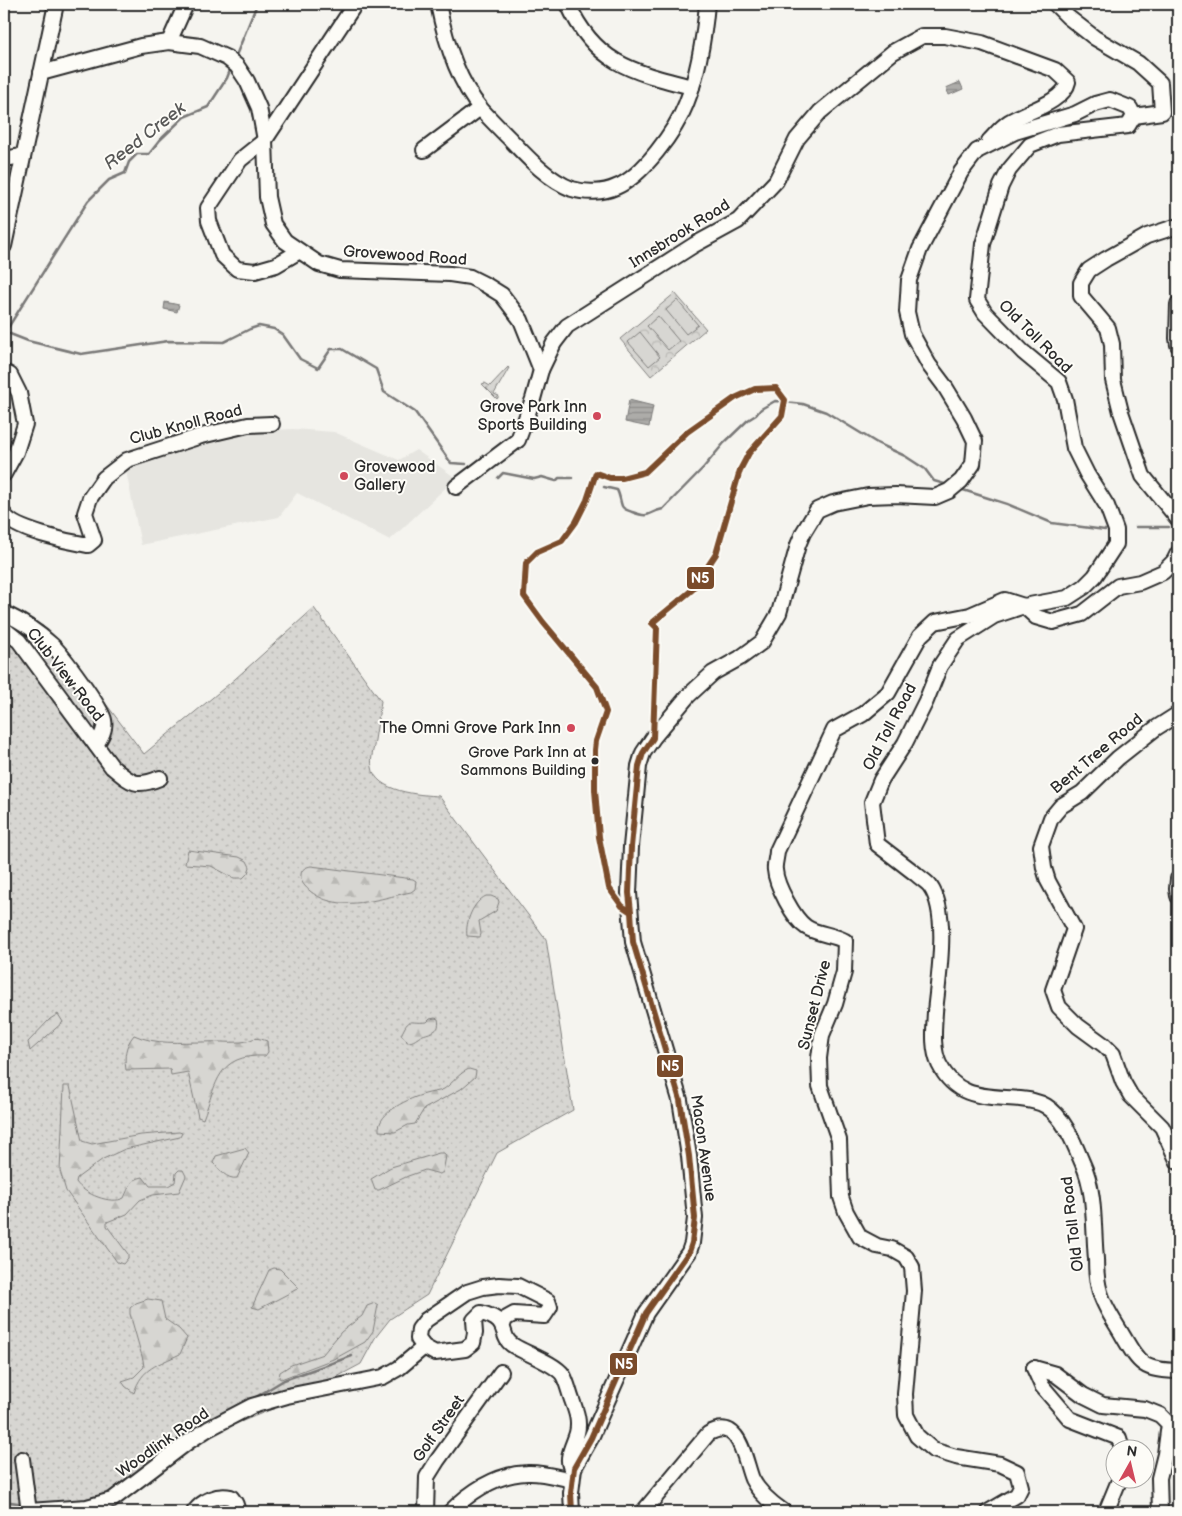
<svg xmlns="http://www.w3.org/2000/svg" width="1182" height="1516" font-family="'Balsamiq Sans',sans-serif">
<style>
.built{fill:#e6e5e0}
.grass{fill:url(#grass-dots);stroke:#81807e}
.forest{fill:url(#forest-firs);stroke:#81807e}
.park{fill:url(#park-crowns);stroke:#81807e}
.garden{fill:#d7d6d2;stroke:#81807e}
.water{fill:url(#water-rules);stroke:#797877}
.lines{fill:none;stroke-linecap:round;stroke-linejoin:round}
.stream{stroke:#797877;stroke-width:2.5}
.minor-casing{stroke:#2b2b2b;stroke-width:18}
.minor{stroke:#fdfcf7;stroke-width:14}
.bus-1-casing{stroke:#fdfcf7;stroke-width:10}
.bus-1{stroke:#7a4b2a;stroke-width:6}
.poi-dot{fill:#d1495b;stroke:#fdfcf7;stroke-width:2}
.bus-dot{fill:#2b2b2b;stroke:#fdfcf7;stroke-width:2}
.labels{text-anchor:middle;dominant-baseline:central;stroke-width:4;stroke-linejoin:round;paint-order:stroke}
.bus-label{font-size:15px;fill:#2b2b2b;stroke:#fdfcf7;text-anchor:end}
.street-label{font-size:16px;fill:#2b2b2b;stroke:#fdfcf7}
.poi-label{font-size:16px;fill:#2b2b2b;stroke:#fdfcf7;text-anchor:end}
.water-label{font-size:18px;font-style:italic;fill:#585857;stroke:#fdfcf7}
.line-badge{stroke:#fdfcf7;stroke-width:2}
.badge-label{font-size:14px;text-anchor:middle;font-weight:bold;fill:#fff}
</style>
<defs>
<pattern id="grass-dots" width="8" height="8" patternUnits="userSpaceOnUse" patternTransform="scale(1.25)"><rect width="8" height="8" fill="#d7d6d2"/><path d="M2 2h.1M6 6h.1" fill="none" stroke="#b9b8b4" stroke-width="1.8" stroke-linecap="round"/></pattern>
<pattern id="forest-firs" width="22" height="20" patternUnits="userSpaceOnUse" patternTransform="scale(1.25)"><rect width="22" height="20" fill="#d7d6d2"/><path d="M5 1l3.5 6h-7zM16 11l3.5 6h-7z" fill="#b9b8b4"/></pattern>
<pattern id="park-crowns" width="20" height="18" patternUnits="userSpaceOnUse" patternTransform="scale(1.25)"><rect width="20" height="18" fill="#d7d6d2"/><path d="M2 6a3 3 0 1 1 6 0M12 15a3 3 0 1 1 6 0" fill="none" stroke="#b9b8b4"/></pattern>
<pattern id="water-rules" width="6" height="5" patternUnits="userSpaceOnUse" patternTransform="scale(1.25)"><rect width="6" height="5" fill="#adaca9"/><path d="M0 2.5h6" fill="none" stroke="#8d8c8a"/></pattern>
</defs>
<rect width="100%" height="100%" fill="#f5f4ef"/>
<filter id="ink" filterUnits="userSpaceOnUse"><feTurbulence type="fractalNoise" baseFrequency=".02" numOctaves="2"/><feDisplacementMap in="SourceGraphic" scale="10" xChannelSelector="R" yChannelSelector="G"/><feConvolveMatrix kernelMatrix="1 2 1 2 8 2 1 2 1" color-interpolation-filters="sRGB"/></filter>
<g filter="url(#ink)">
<polygon class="built" points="293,429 334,432 399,460 416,450 456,478 390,540 297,493 279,517 141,545 125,466 151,455 253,431"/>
<g class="grass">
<polygon points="508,367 509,368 494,394 499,396 497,399 482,384 485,383 490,386"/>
<path d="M4,606L43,626L62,646L144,754L235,679L314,608L381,701C379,714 377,727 375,740C374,749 370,758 372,767C375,792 420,795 439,796L546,939L573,1110L497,1153L427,1295L390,1319L375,1338L361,1364L292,1401L206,1436L90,1512H4Z"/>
</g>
<g class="forest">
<polygon points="188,850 239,857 247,861 250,867 248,873 243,878 234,878 211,866 185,864"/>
<path d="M311,866L413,879L416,881L415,889L411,892C386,897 356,908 330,901C320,899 299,887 301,875C301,869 306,867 311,866Z"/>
<path d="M486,896H491L498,899L499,902L496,911L479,921L481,934L480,937L467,936C465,922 473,902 486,896Z"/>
<polygon points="58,1014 63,1022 30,1051 28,1042 50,1019"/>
<path d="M435,1018L438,1019C441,1031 432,1032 423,1035C416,1038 415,1042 407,1042L406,1039L401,1035C410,1016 408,1024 427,1022L430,1019Z"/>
<path d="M134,1035C156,1045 179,1042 203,1042C215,1041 228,1043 241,1042C254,1041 251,1035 267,1041L268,1052L265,1056C217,1054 217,1083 203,1119L198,1117L188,1072L171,1075L170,1069L126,1070C124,1056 125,1046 134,1035Z"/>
<path d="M469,1069L476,1071L475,1077L461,1089L424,1109L415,1124L408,1125L395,1132L379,1131C377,1112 410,1098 425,1094C431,1092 439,1092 444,1089C453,1083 459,1073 469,1069Z"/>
<path d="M64,1086H70L82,1141L92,1144L141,1135L179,1132L182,1133L180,1137L125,1149L103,1159L77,1178L76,1182C84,1194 111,1205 124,1198C129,1187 131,1179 143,1177L150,1186H168L175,1182L176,1173L179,1170H183L186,1176L179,1192L153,1195L140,1200L127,1214L107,1222V1226L128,1254V1258L123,1264L117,1262L66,1191L60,1171Z"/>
<path d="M245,1148L249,1153L237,1178C227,1180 219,1169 213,1163L216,1156Z"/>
<polygon points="439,1153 444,1153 446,1156 443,1172 440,1174 425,1170 408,1176 379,1190 375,1190 371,1179 391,1167"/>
<polygon points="274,1268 280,1269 299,1288 259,1309 252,1307 269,1270"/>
<path d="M148,1299L161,1301L165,1319L179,1329L187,1338L180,1354C158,1365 142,1367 134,1393L125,1386L122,1381L134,1377L144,1367L143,1360L130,1314V1308L136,1303Z"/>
<polygon points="375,1303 378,1305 373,1331 365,1342 336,1358 281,1379 279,1378 280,1372 291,1365 323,1354 341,1332 362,1316 367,1306"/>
</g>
<polygon class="park" points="675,293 706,329 651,376 620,339"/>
<g class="garden">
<polygon points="677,300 698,325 686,334 666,310"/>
<polygon points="658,316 679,341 668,350 647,326"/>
<polygon points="640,332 660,357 649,366 628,342"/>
</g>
<g class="water">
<polygon points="960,82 963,89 949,95 946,88"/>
<polygon points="165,302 179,305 177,312 164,309"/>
<polygon points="629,400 653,406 649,427 625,422"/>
</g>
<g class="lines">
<g class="stream">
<polyline points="235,58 257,4"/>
<polyline points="5,332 28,341 81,354 168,341 224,342 250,329 259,326 274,329 283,335 300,359 318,368 331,349 342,349 376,369 384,392 415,412 451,463 466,464"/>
<polyline points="4,334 88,201 109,180 125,173 129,162 137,154 149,154 160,140 184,117 208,107 227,78 231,68"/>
<polyline points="498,478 503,473 534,479 542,477 556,481 559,478 572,478"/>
<path d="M604,487L617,490C620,495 620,501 622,506C624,510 628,510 632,512C652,519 645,513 663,509L704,467L724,443L748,420L756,415L761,409L775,401L803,404L826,412L877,443L905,456L925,469L934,481L948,485"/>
<polyline points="960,489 1007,504 1052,523 1105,530"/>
<polyline points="1136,527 1169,527"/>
<polyline points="251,1400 284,1380 352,1356"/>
<polyline points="4,1501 24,1504"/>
</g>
<defs>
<g id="minor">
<path d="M438,4C445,40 457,80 481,109C490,119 500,129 510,139C527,157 548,180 572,189C585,193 603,193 616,187C642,177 676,130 686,104C699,72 704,38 707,4"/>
<path d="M568,4C595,64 633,72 692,87"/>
<polyline points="1055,4 1068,17 1095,38 1138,63 1160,83 1162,112 1134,116"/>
<polyline points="169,42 186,4"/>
<polyline points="41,73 141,46 169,42 200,46 227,58 237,66 247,81 259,108 265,140 267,197 273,224 285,241 319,264 340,270 450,274 470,277 486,285 502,295 521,320 541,370"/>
<path d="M1134,116L1128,126L1058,134L1030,145L1009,170L1001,186L983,244L977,300L985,313L1023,352L1059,382L1065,399L1074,448L1087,474L1107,506L1116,530V544L1095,576L1084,587L1067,598L1024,606L994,616L958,639L940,666L926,701L905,743L881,780L872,802L877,844C890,854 903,864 916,874C920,878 927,882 930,886C950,914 938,979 935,1012C934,1030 932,1048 939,1064C957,1100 986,1096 1020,1099C1029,1100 1038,1101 1046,1106C1064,1117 1074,1143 1082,1162C1096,1191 1093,1228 1096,1259C1096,1269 1097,1282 1100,1292C1104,1307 1115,1322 1123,1336C1140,1365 1143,1370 1178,1371"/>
<polyline points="424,150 480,108"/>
<polyline points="4,159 22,156"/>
<polyline points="1178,226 1147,236 1106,259 1089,270 1081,283 1081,296 1108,328 1112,344 1113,380 1121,412 1143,476 1178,519"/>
<polyline points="4,246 56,4"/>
<polyline points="298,252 276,265 255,271 237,269 222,255 209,221 208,208 240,160 265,140 355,4"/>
<polyline points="1178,304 1177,338 1178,345"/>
<polyline points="4,372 10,375 19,393 25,424 16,452 4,474"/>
<path d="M456,487L518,440L533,399L541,370L554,343L567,326L694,245L738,221L776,181L797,139L820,112L893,52L922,36H945L982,43L1055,70L1068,82C1064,102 1025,112 1009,122C1001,127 995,135 989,141"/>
<path d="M4,514C12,530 70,542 88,545L94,540L85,513L90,498L104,478L127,460L201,436L248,425L272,424"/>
<path d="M4,613C21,621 38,632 52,645C62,654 102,708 104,720C106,729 101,737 96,745"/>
<path d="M4,629L19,641L112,767C131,783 136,788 160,778"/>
<polyline points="1178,714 1156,728 1118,758 1082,793 1061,806 1051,818 1041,846 1044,868 1048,881 1074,929 1053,990 1059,1007 1078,1026 1104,1045 1113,1054 1123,1082 1131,1096 1162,1127 1178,1162"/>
<polyline points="1178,879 1177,889 1178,896"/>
<path d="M503,1325L505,1319L514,1314L544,1316L550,1307L548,1301L518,1286L499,1285L483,1287L467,1292L426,1320L419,1329L418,1339L424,1347L435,1353L465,1349L473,1343L475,1333L474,1320L481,1313C513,1321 497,1336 514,1346C525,1353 556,1364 563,1375C567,1382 569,1392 572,1400C576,1411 580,1421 577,1433C574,1444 566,1456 570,1466L574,1468"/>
<polyline points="1034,1368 1055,1374 1083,1395 1103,1405 1145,1409 1160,1415 1169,1424 1165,1454 1159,1478 1160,1512"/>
<polyline points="1034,1368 1042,1386 1070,1419 1119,1438 1122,1448"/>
<polyline points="22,1459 29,1512"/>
<polyline points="29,1511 87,1507 112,1500 188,1442 208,1429 252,1406 287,1396 383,1377 399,1368 424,1347"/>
<path d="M194,1512C203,1500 217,1494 231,1497C235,1502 238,1506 236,1512"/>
<polyline points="426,1512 427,1477 437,1461 501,1372"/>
<path d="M450,1512C470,1492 497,1474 527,1473C542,1472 557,1477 572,1480"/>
<polyline points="572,1512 571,1493 574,1468 591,1438 646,1313 689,1252 692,1243 695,1218 689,1156 680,1100 633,942 629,893 631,847 639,766 643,753 653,738 688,696 713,673 740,658 762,642 779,613 798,545 803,533 817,510 833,503 868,496 896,495 935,497 949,491 961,481 973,464 975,441 964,418 944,385 929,365 912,334 907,312 909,280 920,249 961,172 977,151 1015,132 1075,114 1095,104 1110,100 1130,108 1134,116"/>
<path d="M643,1512L708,1434C740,1415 744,1459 752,1479C759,1493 771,1503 784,1512"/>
<path d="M988,1512L1017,1495L1021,1487L1017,1472L1000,1464L956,1457L933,1450L917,1436L906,1415L905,1394L914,1291L912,1267L906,1257L892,1249L877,1246L860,1237L846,1212L841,1197L839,1140L820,1086L819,1058L822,1035L835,1004L844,972L845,941C833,934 818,935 806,927C794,919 776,885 775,870C774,864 777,857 777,851L834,730L863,714L888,693L920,636L935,622L970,615L1005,600L1024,606L1036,617L1053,622L1082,614L1118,586L1140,582L1163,572L1174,561L1178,553"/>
<polyline points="1106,1512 1120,1478"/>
</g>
</defs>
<use href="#minor" class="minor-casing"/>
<use href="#minor" class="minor"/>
<defs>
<g id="bus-1">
<polygon points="776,388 785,400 782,416 749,453 740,470 716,554 692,590 652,623 657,628 653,738 643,753 639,766 631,847 629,893 631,912 622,906 609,888 599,837 595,790 595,750 596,741 606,712 597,687 543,622 524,596 526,563 537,552 562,541 576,522 587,500 596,473 610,478 622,478 645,472 687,432 735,398 755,389"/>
<polyline points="572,1512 571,1493 574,1468 591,1438 646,1313 689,1252 692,1243 695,1218 689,1156 680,1100 633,942 631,912"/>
</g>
</defs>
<use href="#bus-1" class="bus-1-casing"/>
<use href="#bus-1" class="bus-1"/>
</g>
</g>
<g class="poi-dot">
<circle cx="597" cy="416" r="5"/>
<circle cx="344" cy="476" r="5"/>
<circle cx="571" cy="728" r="5"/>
</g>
<circle class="bus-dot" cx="595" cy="761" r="4.5"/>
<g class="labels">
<g class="bus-label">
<text x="586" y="752">Grove Park Inn at<tspan x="586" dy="18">Sammons Building</tspan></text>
</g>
<g class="street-label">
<text transform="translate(680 234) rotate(-32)">Innsbrook Road</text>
<text transform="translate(405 256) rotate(4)">Grovewood Road</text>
<text transform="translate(1035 337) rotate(45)">Old Toll Road</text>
<text transform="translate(186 425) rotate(-15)">Club Knoll Road</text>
<text transform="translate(65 675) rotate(52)">Club View Road</text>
<text transform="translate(890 727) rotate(-62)">Old Toll Road</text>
<text transform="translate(1097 754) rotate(-40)">Bent Tree Road</text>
<text transform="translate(815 1005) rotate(-76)">Sunset Drive</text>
<text transform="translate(703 1148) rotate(82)">Macon Avenue</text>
<text transform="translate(1073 1224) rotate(-97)">Old Toll Road</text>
<text transform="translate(439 1429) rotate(-55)">Golf Street</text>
<text transform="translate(163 1443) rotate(-35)">Woodlink Road</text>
</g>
<g class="poi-label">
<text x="587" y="407">Grove Park Inn<tspan x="587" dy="18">Sports Building</tspan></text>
<text x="354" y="467" text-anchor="start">Grovewood<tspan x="354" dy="18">Gallery</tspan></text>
<text x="561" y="728">The Omni Grove Park Inn</text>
</g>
<g class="water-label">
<text transform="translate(145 136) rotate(-38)">Reed Creek</text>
</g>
</g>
<g class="line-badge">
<rect x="686" y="566" width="29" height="24" rx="5" fill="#7a4b2a"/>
<rect x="656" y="1054" width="28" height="24" rx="5" fill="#7a4b2a"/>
<rect x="609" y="1352" width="29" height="24" rx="5" fill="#7a4b2a"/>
</g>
<g class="badge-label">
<text x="700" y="583">N5</text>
<text x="670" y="1071">N5</text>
<text x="624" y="1369">N5</text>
</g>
<rect width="1182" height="1516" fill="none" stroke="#fdfcf7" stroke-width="20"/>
<rect x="10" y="10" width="1162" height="1496" fill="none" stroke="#2b2b2b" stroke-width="2" filter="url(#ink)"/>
<g transform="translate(1130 1464) rotate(8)"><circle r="24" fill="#fdfcf7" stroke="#a9a8a5"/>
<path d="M0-4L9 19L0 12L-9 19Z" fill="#d1495b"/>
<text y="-8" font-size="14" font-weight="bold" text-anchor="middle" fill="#2b2b2b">N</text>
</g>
</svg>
